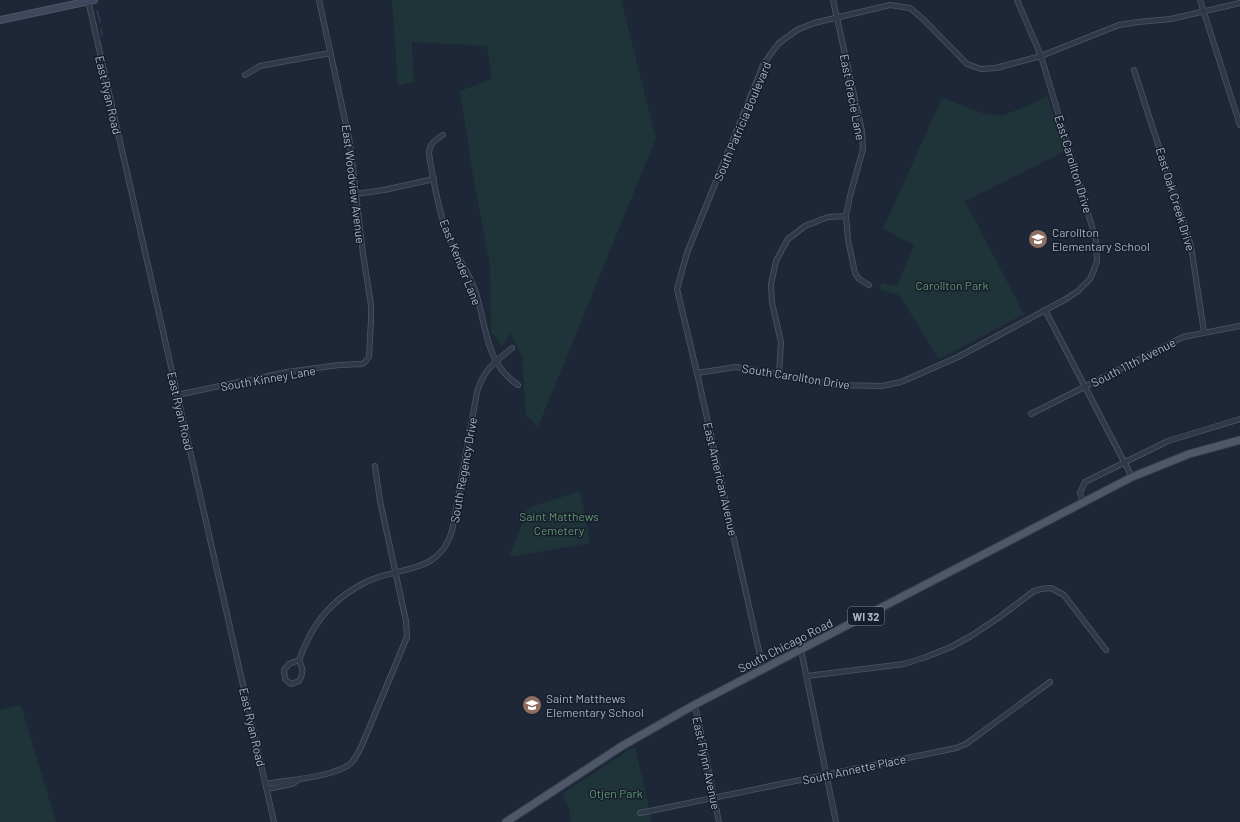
<svg xmlns="http://www.w3.org/2000/svg" width="1240" height="822" font-family="Barlow,sans-serif">
<style>
.green{fill:#1f3438}
.lines{fill:none;stroke-linecap:round;stroke-linejoin:round}
.stream{stroke:#2c3f5f;stroke-width:1.5}
.street-casing{stroke:#4d5666;stroke-width:6}
.secondary-casing{stroke:#4d5666;stroke-width:8}
.primary-casing{stroke:#394251;stroke-width:9}
.street{stroke:#303948;stroke-width:4.5}
.secondary{stroke:#3e475b;stroke-width:6}
.primary{stroke:#4e5868;stroke-width:7}
.labels{text-anchor:middle;dominant-baseline:central;stroke-width:3;stroke-linejoin:round;paint-order:stroke}
.shield{fill:#161e2c;stroke:#7d8697;stroke-width:1}
.shield-label{font-size:11px;font-weight:bold;fill:#a9b3c5}
.street-label{font-size:12px;fill:#a9b3c5;stroke:#161e2c}
.poi-label{font-size:12px;fill:#a9b3c5;stroke:#161e2c;text-anchor:start}
.park-label{font-size:12px;fill:#60976f;stroke:#161e2c}
</style>
<rect width="100%" height="100%" fill="#1d2737"/>
<g class="green">
<polygon points="392,0 621,0 656,138 538,427 526,415 522,357 511,333 502,346 491,332 490,265 475,188 460,91 492,79 487,46 412,42 414,82 398,86"/>
<polygon points="1047,95 1065,151 965,201 1024,314 939,359 899,295 880,290 881,283 897,286 914,245 883,229 942,98 982,113 1001,116 1032,104"/>
<polygon points="580,491 590,543 509,557 528,508"/>
<polygon points="21,705 21,706 56,822 0,822 0,710"/>
<polygon points="635,746 652,822 571,822 568,805 562,794"/>
</g>
<g class="lines">
<g class="stream">
<polyline points="97,11 100,22"/>
<polyline points="101,29 102,36"/>
</g>
<defs>
<g id="street">
<polyline points="88,0 274,822"/>
<polyline points="833,0 862,131 863,149 850,196 846,216 848,240 855,273 859,279 869,285"/>
<polyline points="1200,0 1240,125"/>
<polyline points="1134,70 1191,246 1204,332"/>
<polyline points="245,75 260,66 330,53"/>
<path d="M443,135C435,140 429,144 429,154C433,180 439,214 449,238C456,256 468,271 475,290C487,325 484,362 518,385"/>
<polyline points="356,194 384,190 434,179"/>
<polyline points="1045,310 1132,477"/>
<polyline points="697,373 736,367 779,374 835,385 882,386 901,382 958,357 1066,299 1078,291 1090,279 1094,270 1097,261 1096,240 1041,56 1017,0"/>
<polyline points="779,374 781,342 772,303 771,284 776,261 788,239 805,226 828,217 846,216"/>
<polyline points="177,395 287,372 339,365 362,364 365,362 369,357 371,320 371,305 363,254 350,143 319,0"/>
<polyline points="1031,414 1183,337 1240,326"/>
<polyline points="1083,503 1080,493 1085,482 1168,441 1240,419"/>
<polyline points="801,650 836,822"/>
<path d="M299,660C303,669 304,673 299,681L291,684L285,679L284,670L289,664L299,660C303,650 307,639 313,630C324,611 342,595 362,584C396,565 438,577 452,531L477,392C484,369 494,363 512,348"/>
<polyline points="763,669 697,373 677,289 687,253 764,63 779,43 797,30 814,23 890,5 910,8 924,20 967,64 981,69 996,68 1041,56 1119,25 1138,22 1171,19 1240,3"/>
<polyline points="807,676 904,664 926,657 951,647 971,636 1001,616 1034,591 1041,589 1051,588 1064,595 1106,650"/>
<polyline points="694,705 697,714 719,822"/>
<path d="M266,784C286,780 336,777 351,763C356,758 359,751 362,745L407,637L406,621L380,501L375,466"/>
<polyline points="267,789 292,784 298,780"/>
<polyline points="640,813 956,748 966,744 1050,682"/>
</g>
<polyline id="secondary" points="0,20 94,0"/>
<polyline id="primary" points="506,822 622,746 694,705 1132,477 1189,454 1240,440"/>
</defs>
<use href="#street" class="street-casing"/>
<use href="#secondary" class="secondary-casing"/>
<use href="#primary" class="primary-casing"/>
<use href="#street" class="street"/>
<use href="#secondary" class="secondary"/>
<use href="#primary" class="primary"/>
</g>
<defs>
<symbol id="school-disc" viewBox="-11 -11 22 22"><circle r="9.5" fill="#8d6e63" stroke="#161e2c"/><path d="M0-5L7-2L0 1L-7-2ZM-4 1L0 2.5L4 1V4Q0 6-4 4Z" fill="#fff"/></symbol>
</defs>
<g fill-rule="evenodd">
<use href="#school-disc" x="1027" y="228" width="22" height="22"/>
<use href="#school-disc" x="521" y="694" width="22" height="22"/>
</g>
<g class="labels">
<rect class="shield" x="848" y="607" width="36" height="18" rx="3"/>
<g class="shield-label">
<text x="866" y="616">WI 32</text>
</g>
<g class="street-label">
<text transform="translate(109 95) rotate(77)">East Ryan Road</text>
<text transform="translate(853 97) rotate(79)">East Gracie Lane</text>
<text transform="translate(742 121) rotate(-67)">South Patricia Boulevard</text>
<text transform="translate(1074 164) rotate(73)">East Carollton Drive</text>
<text transform="translate(354 184) rotate(83)">East Woodview Avenue</text>
<text transform="translate(1176 199) rotate(73)">East Oak Creek Drive</text>
<text transform="translate(461 262) rotate(68)">East Kender Lane</text>
<text transform="translate(1133 362) rotate(-27)">South 11th Avenue</text>
<text transform="translate(796 376) rotate(9)">South Carollton Drive</text>
<text transform="translate(268 378) rotate(-10)">South Kinney Lane</text>
<text transform="translate(181 411) rotate(77)">East Ryan Road</text>
<text transform="translate(463 470) rotate(-80)">South Regency Drive</text>
<text transform="translate(721 479) rotate(77)">East American Avenue</text>
<text transform="translate(785 645) rotate(-27)">South Chicago Road</text>
<text transform="translate(253 727) rotate(77)">East Ryan Road</text>
<text transform="translate(707 763) rotate(78)">East Flynn Avenue</text>
<text transform="translate(854 769) rotate(-12)">South Annette Place</text>
</g>
<g class="poi-label">
<text x="1052" y="232">Carollton<tspan x="1052" dy="14">Elementary School</tspan></text>
<text x="546" y="698">Saint Matthews<tspan x="546" dy="14">Elementary School</tspan></text>
</g>
<g class="park-label">
<text x="952" y="285">Carollton Park</text>
<text x="559" y="516">Saint Matthews<tspan x="559" dy="14">Cemetery</tspan></text>
<text x="616" y="793">Otjen Park</text>
</g>
</g>
</svg>
